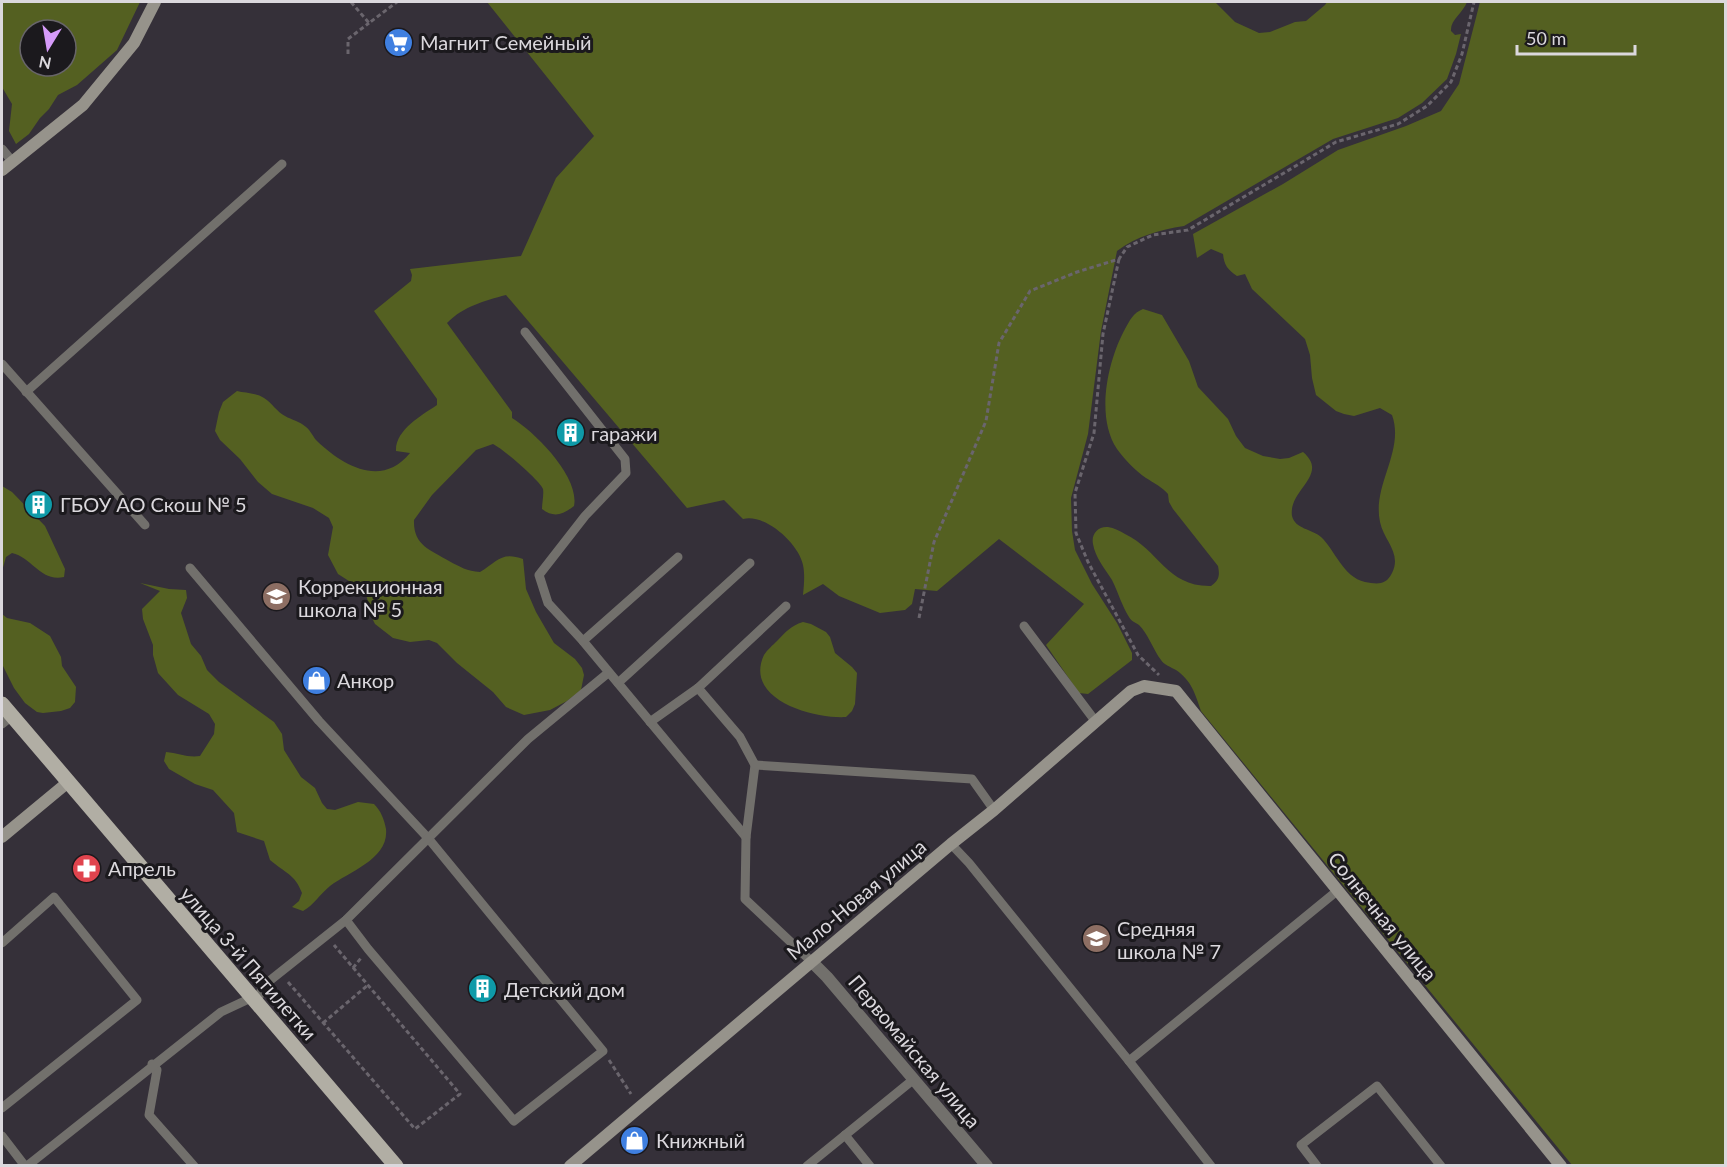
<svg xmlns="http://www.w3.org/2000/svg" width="1727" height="1167" font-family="Lato,sans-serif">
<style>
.green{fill:#546021;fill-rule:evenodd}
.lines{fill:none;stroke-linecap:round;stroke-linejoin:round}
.path{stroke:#6a656d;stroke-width:3;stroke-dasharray:4.5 3;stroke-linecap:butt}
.lane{stroke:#72706c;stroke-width:9}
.street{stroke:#72706c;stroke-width:12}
.secondary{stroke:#96938b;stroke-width:12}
.primary{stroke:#b1aea4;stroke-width:15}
.labels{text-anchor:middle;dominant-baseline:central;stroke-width:6;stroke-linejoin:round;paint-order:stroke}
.poi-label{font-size:20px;fill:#dbd8dd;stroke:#1b191d;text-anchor:start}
.street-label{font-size:20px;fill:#dbd8dd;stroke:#1b191d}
</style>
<rect width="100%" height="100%" fill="#353039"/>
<g class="green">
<path d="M2,2H140L117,50L77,85L58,95L49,109L40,118L29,134L16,144L9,131L12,104L2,87ZM30,30H66V66H30Z"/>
<path d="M487,2H1215L1235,22L1259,33L1270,32L1295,22L1306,21L1325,5L1327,2H1467C1463,13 1450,20 1451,31L1455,35L1461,34L1456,54L1447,79L1422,103L1398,118L1333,139L1184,226C1159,230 1137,236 1117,251L1101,331L1088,434L1071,498L1072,531L1075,550L1092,584L1117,623L1132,653V660L1088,694L1079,693L1046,645L1084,604L999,539L937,591L915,589L912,604L905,610L880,613L839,596L823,584L803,595C804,585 805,574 803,565C799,544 765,513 743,519L724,500L687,508L506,295C484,301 464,306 447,323L512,412V418C535,432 580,477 574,506C562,515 554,518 542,509C542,503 544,494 543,489C540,481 502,448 493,444L476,450L432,495L414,520C413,545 430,550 449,561C460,567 467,571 480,572C497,562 501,551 523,559L526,589L536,612L554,643L575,659L582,668L584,675L581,690L567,701L550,710L524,715L506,707L493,692L457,663L437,643L429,640L410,642L393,638L375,624L371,616L367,598L363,590L338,574L328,555L333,527L329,518L313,508L272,494L258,482L240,459L220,440L215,431L219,412L223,402L237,391C245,393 257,393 264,398C272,403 277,412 285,416C292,420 299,421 306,427C311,431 313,437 317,441C343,466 382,488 410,453L396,451C395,430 422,415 437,405V399L374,311L411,281L412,275L410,269L521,256L556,178L594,136Z"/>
<path d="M1480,2H1725V1165H1572L1201,711C1195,694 1192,681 1176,670C1171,667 1164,665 1161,660C1154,651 1147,632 1139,625C1135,622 1132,622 1129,617C1122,606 1118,592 1112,580C1105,569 1095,557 1093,544C1091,534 1098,526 1108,527C1114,528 1120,531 1125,534C1159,550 1167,587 1211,586C1219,580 1220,576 1218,566L1173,509L1169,502L1168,494C1162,487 1154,483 1146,478C1136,471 1124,459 1117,449C1095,416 1108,360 1125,329C1130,320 1133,313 1143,309L1162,315L1189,361L1198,387L1228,419L1236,436L1245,448L1263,456L1280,459L1289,458L1303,452C1330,475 1288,490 1292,516C1295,529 1312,529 1321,537C1335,550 1343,577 1365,582C1376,584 1386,586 1392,573C1402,553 1384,541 1380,522C1372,485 1405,451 1392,415L1380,408L1354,416L1344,414L1336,411L1316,395L1312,378L1310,355L1305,339L1252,289L1245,274L1237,276C1228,270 1224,265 1223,254L1211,249L1197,258L1193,234L1283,184L1338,150L1406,126L1441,111L1459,84Z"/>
<path d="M2,486L12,492L45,526L65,569L64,577C40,582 33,558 12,553L6,557L2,571Z"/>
<path d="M140,583L169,589L186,590L187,598L181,613L191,644L201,656L207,670L219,682L274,722L282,734L284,750L301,777L315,788L322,803L327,809L335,810L358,802L374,804C381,811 384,819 386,829C389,859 350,871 330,886C320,894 314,905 303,911L292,907L299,901L302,893C295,874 285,873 270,860L264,841L237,832L234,813L213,790L195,784L169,769L164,761L166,752C178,753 188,758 200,756L214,734L215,724L209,714L178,695L158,673L153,655V645L143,619L142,609L160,591Z"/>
<polygon points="2,614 7,618 30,623 50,636 61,657 62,666 76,687 75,702 70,708 61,711 43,713 37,712 25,703 14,688 2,664"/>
<path d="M803,622L811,624L826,632L830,637L835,653L852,667L857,673L855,704L852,711L846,717C815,719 743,700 764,655C767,650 773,645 777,641C786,632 790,626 803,622Z"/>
</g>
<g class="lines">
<g class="path">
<polyline points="351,2 369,23 397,2"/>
<polyline points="348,54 348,39 369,23"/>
<polyline points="1119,259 1103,334 1094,433 1075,493 1076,533 1088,562 1138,655 1159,675"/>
<polyline points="919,618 934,542 986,421 999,343 1030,291 1077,272 1119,259 1127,247 1153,235 1188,230 1336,142 1398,124 1427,106 1451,82 1462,54 1474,2"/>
<polyline points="353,968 361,958"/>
<polyline points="288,982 415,1129 460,1094 334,945"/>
<polyline points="323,1023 368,985"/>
<polyline points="609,1060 631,1094"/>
</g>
<g class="lane">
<polyline points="2,149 12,161"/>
<polyline points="525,332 625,459 626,473 585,516 539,575 548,603 583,641 746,837"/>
<polyline points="2,364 145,525"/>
<polyline points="26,392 282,164"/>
<polyline points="190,568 319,721 428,838 603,1051 514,1121 368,949 346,920"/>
<polyline points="1024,626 1096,722"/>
<polyline points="583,641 678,557"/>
<polyline points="618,683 750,563"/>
<polyline points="698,688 740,737 755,765 746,837 745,899 812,962"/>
<polyline points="650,722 698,688 786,606"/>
<polyline points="2,724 12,716"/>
<polyline points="755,765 972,779 994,810"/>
<polyline points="951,844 969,863 1129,1061 1337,891"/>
<polyline points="2,943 54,897 137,1000 2,1108"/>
<polyline points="256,1004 263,986 346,920 528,739 608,673"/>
<polyline points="1129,1061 1211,1166"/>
<polyline points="152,1064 157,1070 149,1115 194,1166"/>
<polyline points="845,1135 870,1166"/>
<polyline points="2,1136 25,1166"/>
<polyline points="27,1166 221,1012 251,998"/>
<polyline points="807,1166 914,1079"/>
<polyline points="1317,1166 1301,1145 1377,1086 1441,1166"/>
</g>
<polyline class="street" points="812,962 827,977 987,1166"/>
<g class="secondary">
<polyline points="2,170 83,105 134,43 155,2"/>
<polyline points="2,837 67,783"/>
<polyline points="570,1166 951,844 994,810 1131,691 1144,686 1176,691 1561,1166"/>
</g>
<polyline class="primary" points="2,704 396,1166"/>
</g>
<defs>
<symbol id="supermarket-disc" viewBox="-11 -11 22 22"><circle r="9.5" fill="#3f7fe0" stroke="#1b191d"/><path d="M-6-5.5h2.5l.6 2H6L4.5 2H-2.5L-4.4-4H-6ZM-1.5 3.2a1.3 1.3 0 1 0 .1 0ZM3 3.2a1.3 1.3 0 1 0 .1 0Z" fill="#fff"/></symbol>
<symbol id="building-disc" viewBox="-11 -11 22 22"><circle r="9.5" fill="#0f9aa8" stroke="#1b191d"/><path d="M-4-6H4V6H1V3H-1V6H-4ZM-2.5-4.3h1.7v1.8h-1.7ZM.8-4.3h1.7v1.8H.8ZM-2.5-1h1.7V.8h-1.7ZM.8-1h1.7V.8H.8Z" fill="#fff"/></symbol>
<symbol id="school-disc" viewBox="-11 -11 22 22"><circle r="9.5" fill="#8d6e63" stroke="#1b191d"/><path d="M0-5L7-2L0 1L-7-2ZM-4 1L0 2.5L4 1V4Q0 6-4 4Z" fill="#fff"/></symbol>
<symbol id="shop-disc" viewBox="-11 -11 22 22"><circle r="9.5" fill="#3f7fe0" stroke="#1b191d"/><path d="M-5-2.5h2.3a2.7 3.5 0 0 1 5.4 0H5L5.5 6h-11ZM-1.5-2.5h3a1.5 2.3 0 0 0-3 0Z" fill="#fff"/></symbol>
<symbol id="pharmacy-disc" viewBox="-11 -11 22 22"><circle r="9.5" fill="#e0444e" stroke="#1b191d"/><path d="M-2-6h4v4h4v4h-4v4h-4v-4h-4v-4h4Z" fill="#fff"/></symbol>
</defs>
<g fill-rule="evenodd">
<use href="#supermarket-disc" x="382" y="26" width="33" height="33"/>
<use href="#building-disc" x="554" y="416" width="33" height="33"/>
<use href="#building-disc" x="22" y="488" width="33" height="33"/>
<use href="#school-disc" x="260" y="580" width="33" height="33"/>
<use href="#shop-disc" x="300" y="664" width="33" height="33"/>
<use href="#pharmacy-disc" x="70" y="852" width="33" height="33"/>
<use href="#school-disc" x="1080" y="922" width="33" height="33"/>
<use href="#building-disc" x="466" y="972" width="33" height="33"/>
<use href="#shop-disc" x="618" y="1124" width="33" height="33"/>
</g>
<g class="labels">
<g class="poi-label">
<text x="420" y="42">Магнит Семейный</text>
<text x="591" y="433">гаражи</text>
<text x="60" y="504">ГБОУ АО Скош № 5</text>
<text x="298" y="586">Коррекционная<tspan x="298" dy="23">школа № 5</tspan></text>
<text x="337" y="680">Анкор</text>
<text x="108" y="868">Апрель</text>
<text x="1117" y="928">Средняя<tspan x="1117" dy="23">школа № 7</tspan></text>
<text x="504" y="989">Детский дом</text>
<text x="656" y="1140">Книжный</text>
</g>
<g class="street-label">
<text transform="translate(856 899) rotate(-40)">Мало-Новая улица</text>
<text transform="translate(1383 916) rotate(51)">Солнечная улица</text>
<text transform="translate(249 963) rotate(49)">улица 3-й Пятилетки</text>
<text transform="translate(915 1051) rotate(50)">Первомайская улица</text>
</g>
</g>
<rect width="1727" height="1167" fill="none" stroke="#dbd8dd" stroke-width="6"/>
<g transform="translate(48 48) rotate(191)"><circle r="28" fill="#1b191d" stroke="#68656a" stroke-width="1.5"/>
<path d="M0-4.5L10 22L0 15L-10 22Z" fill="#d69bfa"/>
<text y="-9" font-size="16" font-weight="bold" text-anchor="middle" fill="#dbd8dd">N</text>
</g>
<path d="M1517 45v9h118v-9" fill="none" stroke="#dbd8dd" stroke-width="3"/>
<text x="1526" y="45" font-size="18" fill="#dbd8dd" stroke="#1b191d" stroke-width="4.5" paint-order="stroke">50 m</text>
</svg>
